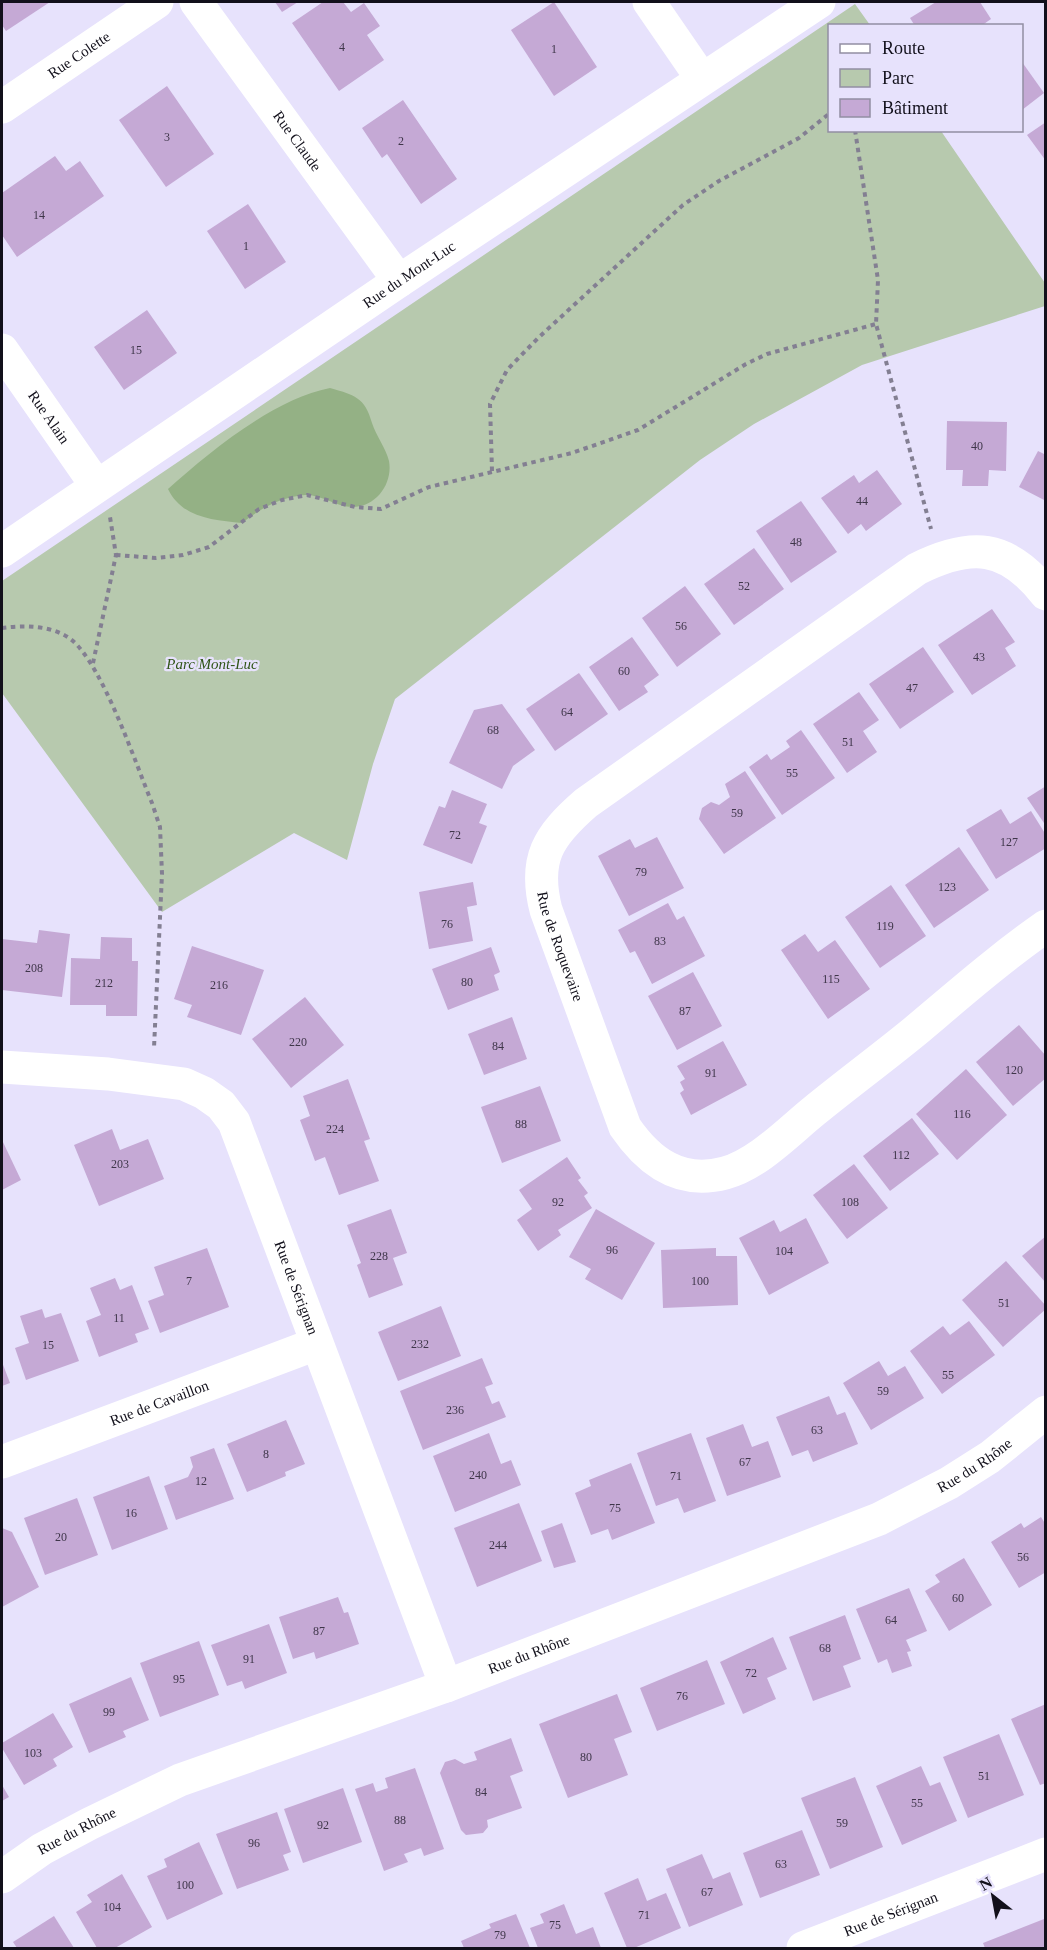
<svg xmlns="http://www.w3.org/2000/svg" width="1047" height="1950" font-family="Georgia,serif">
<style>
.green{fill:#b7c9ae}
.forest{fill:#94b185}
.building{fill:#c5a9d5}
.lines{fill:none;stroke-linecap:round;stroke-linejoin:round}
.path{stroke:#837f92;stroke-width:4;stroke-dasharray:4.5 4.5;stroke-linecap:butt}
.minor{stroke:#fff;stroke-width:33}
.labels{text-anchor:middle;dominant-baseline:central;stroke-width:4.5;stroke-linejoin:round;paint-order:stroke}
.number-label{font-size:12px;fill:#3f364a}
.street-label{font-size:15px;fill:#12101b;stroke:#e7e2fc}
.park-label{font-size:15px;font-style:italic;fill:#305517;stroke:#e7e2fc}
</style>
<rect width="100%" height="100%" fill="#e7e2fc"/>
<polygon class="green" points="855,4 870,25 830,26 830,130 941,131 1045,283 1045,306 862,365 754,424 700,460 395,699 373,764 347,860 294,833 162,912 2,693 2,581"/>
<path class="forest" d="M330,388C354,395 365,397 372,423C376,436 386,448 389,461C393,483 377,506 354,507C338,508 321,494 305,495C281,497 261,508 242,523C213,520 182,518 168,489C210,451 274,399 330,388Z"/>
<g class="building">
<polygon points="2,2 50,2 6,31 2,25"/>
<polygon points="275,2 298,2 282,12"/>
<polygon points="323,2 343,2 351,12 364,3 380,26 367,35 384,60 339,91 292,23"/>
<polygon points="554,2 597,67 554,96 511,30"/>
<polygon points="936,2 980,2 991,19 981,26 915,26 910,18"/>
<polygon points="1022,62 1044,93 1022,110"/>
<polygon points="167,86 214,154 166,187 119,120"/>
<polygon points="403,100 457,179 421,204 387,154 382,158 362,128"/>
<polygon points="1046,122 1046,161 1027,135"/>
<polygon points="55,156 66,171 80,161 104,196 17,257 2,235 2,193"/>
<polygon points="248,204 286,262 245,289 207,231"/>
<polygon points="147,310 177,353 124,390 94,347"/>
<polygon points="947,421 1007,422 1006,471 989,470 988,486 962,486 963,470 946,470"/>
<polygon points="1038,451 1046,455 1046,501 1019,487"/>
<polygon points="877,470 902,504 866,531 861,524 848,534 821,498 854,475 859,483"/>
<polygon points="801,501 837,552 791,583 756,531"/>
<polygon points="754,548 784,589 734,625 704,584"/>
<polygon points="685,586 721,634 677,667 642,618"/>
<polygon points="992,609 1015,642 1005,648 1016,666 972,695 938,645"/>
<polygon points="632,637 659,675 644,686 648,692 619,711 589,667"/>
<polygon points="923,647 954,692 900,729 869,684"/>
<polygon points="579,673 608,714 555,751 526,709"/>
<polygon points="859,692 879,720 863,731 877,752 847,773 813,724"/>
<polygon points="502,704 535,750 513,766 502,789 449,763 474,710"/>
<polygon points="801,730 835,778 782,815 749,767 767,754 771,760 790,747 786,741"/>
<polygon points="745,771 776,818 724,854 699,819 702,808 711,802 719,805 730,797 725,784"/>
<polygon points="1046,786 1046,826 1027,798"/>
<polygon points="452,790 487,804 479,823 487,826 472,864 423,845 439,806 445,808"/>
<polygon points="1001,809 1010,824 1031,811 1046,835 1046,848 996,879 966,830"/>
<polygon points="657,837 684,888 629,916 598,856 630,839 635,848"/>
<polygon points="959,847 989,890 934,928 905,885"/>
<polygon points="473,882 477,905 467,907 473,941 429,949 419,892"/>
<polygon points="891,885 926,936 880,968 845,917"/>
<polygon points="668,903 677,920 684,916 705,956 652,984 635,951 630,953 618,930"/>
<polygon points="39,930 70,934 62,997 2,990 2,939 37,943"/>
<polygon points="805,934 818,952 835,940 870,989 828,1019 781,950"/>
<polygon points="101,937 132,938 132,961 138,961 137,1016 106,1016 106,1005 70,1005 71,958 100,959"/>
<polygon points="192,946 264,970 241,1035 187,1017 192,1005 174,999"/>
<polygon points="491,947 500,972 494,975 499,990 448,1010 432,969"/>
<polygon points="693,972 722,1026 677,1050 648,996"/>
<polygon points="305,997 344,1045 291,1088 252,1039"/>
<polygon points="512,1017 527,1059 484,1075 468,1034"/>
<polygon points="1019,1025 1046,1056 1046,1078 1013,1106 976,1062"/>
<polygon points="723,1041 747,1085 691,1115 680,1093 684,1090 680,1082 685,1079 677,1066"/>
<polygon points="966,1069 1007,1115 957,1160 916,1114"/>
<polygon points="348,1079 370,1139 364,1141 379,1181 339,1195 325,1157 315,1161 300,1120 310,1116 303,1096"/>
<polygon points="540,1086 561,1141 502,1163 481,1107"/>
<polygon points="912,1118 939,1154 890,1191 863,1156"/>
<polygon points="112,1129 120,1150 148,1139 164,1179 99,1206 74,1145"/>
<polygon points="2,1140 21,1180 2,1190"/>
<polygon points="567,1157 581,1178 578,1180 588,1193 584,1196 592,1208 558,1230 561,1235 538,1251 517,1220 532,1209 519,1190"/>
<polygon points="854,1164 888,1208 847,1239 813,1195"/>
<polygon points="391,1209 407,1253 393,1258 403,1285 369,1298 357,1265 361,1263 347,1225"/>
<polygon points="596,1209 655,1243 622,1300 585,1279 591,1269 569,1257"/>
<polygon points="806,1218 829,1263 769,1295 739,1238 774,1220 780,1232"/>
<polygon points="1046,1236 1046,1283 1022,1256"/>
<polygon points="207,1248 229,1307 160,1333 148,1301 164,1295 154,1267"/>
<polygon points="716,1248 716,1256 737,1256 738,1305 663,1308 661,1250"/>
<polygon points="1006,1261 1046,1306 1046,1309 1003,1347 962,1300"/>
<polygon points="115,1278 120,1290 132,1285 149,1329 135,1334 138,1342 99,1357 86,1321 101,1315 90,1288"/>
<polygon points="441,1306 461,1356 398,1381 378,1332"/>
<polygon points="42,1309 45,1318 61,1313 79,1361 26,1380 15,1348 29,1343 20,1316"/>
<polygon points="969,1321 995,1355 942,1394 910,1351 943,1326 950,1335"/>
<polygon points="482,1358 493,1384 485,1387 492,1404 499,1401 506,1417 423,1450 400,1391"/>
<polygon points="879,1361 888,1376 905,1366 924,1398 871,1430 843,1383"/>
<polygon points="2,1362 10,1383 2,1386"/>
<polygon points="829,1396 837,1415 845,1412 858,1444 813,1462 808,1450 792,1456 776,1417"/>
<polygon points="286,1420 305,1464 285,1472 286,1476 247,1492 227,1444"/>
<polygon points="743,1424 752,1447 768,1441 781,1477 727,1496 706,1438"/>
<polygon points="489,1433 501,1464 511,1460 521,1485 455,1512 433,1456"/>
<polygon points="691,1433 716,1501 684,1513 678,1498 656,1506 637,1453"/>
<polygon points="214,1448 234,1499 176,1520 164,1486 188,1477 193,1467 190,1457"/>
<polygon points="631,1463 655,1523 612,1540 608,1529 591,1535 575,1493 591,1486 589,1480"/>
<polygon points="149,1476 168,1529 112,1550 93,1497"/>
<polygon points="77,1498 98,1555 45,1575 24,1518"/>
<polygon points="519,1503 542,1561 477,1587 454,1528"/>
<polygon points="1041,1517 1046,1525 1046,1572 1019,1588 991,1542 1021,1523 1024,1528"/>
<polygon points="562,1523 576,1562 554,1568 541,1531"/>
<polygon points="2,1528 12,1532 39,1587 2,1607"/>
<polygon points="964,1558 992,1605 949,1631 925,1591 940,1582 935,1575"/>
<polygon points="909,1588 927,1631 906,1640 911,1651 907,1652 912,1666 892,1673 887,1659 878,1663 856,1609"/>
<polygon points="338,1597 344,1613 348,1612 359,1644 316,1659 314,1652 293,1659 279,1617"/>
<polygon points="845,1615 861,1659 843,1666 851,1687 813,1701 789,1637"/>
<polygon points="269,1624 287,1673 245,1689 242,1681 227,1686 211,1645"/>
<polygon points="773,1637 787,1669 767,1678 776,1699 743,1714 720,1662"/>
<polygon points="199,1641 219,1695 160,1717 140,1663"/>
<polygon points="707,1660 725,1704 657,1731 640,1688"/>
<polygon points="131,1677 149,1720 123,1731 126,1737 89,1753 69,1704"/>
<polygon points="617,1694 632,1732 614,1739 628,1775 568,1798 539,1724"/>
<polygon points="1046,1704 1046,1783 1040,1785 1011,1719"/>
<polygon points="53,1713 73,1747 53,1759 57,1766 24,1785 2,1748 2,1743"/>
<polygon points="999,1734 1024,1795 968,1818 943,1757"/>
<polygon points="511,1738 523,1771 510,1776 522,1808 487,1820 488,1827 483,1833 466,1835 461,1830 440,1773 445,1762 455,1759 464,1764 477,1760 474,1752"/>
<polygon points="921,1766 930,1786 940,1782 957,1821 902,1845 876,1786"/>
<polygon points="415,1768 444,1849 424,1856 421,1848 404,1854 408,1862 384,1871 355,1789 373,1783 376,1792 388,1788 385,1778"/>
<polygon points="855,1777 883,1847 830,1869 801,1798"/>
<polygon points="2,1785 9,1797 2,1801"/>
<polygon points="343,1788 362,1842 303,1863 284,1809"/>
<polygon points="277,1812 291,1852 283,1855 289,1870 237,1889 216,1834"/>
<polygon points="802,1830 820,1875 760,1898 743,1853"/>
<polygon points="199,1842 223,1894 167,1920 147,1876 167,1867 164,1859"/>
<polygon points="702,1854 713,1879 730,1872 743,1905 689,1927 666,1869"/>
<polygon points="122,1874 152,1927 115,1948 97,1948 76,1912 92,1902 87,1895"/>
<polygon points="638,1878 647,1901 666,1893 681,1928 634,1948 627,1948 604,1893"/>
<polygon points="564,1904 576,1934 593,1927 601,1948 538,1948 530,1928 544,1923 540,1914"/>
<polygon points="516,1914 530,1948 464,1948 461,1941 491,1928 489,1924"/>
<polygon points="54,1916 74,1948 17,1948 13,1942"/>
<polygon points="1044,1919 1046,1948 985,1948 983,1943"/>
</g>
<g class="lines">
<g class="path">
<polyline points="855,130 878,280 876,324 931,529"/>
<polyline points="492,471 490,404 507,370 538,338 683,205 719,181 799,138 830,113"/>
<polyline points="116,555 156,558 183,555 209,547 259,509 282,500 307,495 355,507 381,509 429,487 572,453 638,430 746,364 767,354 876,324"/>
<path d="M2,628C25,625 54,625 73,641C104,669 135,762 152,803L160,827L162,874L154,1048"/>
<polyline points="93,663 116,555 110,517"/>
</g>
<g class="minor">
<path id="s1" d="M196,2L399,281"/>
<polyline points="649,2 702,79"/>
<path id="s2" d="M2,107L157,2"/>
<path id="s3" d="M2,350L96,485"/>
<path id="s4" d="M2,551L399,281L819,2"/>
<path id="s5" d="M1046,594C1007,544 971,542 917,569L586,803C548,836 533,859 546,910L625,1127C649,1162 680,1185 725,1173C758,1164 788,1132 814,1111C847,1084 881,1059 914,1032C958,995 999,959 1046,926"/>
<path id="s6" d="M2,1067L108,1074L184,1084L204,1093L221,1105L234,1122L446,1686"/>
<path id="s7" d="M2,1462L316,1344"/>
<path id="s8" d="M2,1877L42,1849L89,1824L180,1780L446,1686L879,1519L949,1483L990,1457L1046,1412"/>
<path id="s9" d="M803,1948L1046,1854"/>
</g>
</g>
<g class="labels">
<g class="number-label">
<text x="342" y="47">4</text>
<text x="554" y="49">1</text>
<text x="167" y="137">3</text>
<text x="401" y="141">2</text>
<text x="39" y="215">14</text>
<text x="246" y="246">1</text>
<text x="136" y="350">15</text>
<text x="977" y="446">40</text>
<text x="862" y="501">44</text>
<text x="796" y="542">48</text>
<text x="744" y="586">52</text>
<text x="681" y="626">56</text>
<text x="979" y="657">43</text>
<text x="624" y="671">60</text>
<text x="912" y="688">47</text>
<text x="567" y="712">64</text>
<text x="493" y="730">68</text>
<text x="848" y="742">51</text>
<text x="792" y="773">55</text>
<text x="737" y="813">59</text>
<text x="455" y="835">72</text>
<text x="1009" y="842">127</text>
<text x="641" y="872">79</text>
<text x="947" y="887">123</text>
<text x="447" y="924">76</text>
<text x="885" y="926">119</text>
<text x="660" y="941">83</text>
<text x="34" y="968">208</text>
<text x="831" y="979">115</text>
<text x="467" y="982">80</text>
<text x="104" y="983">212</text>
<text x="219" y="985">216</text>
<text x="685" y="1011">87</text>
<text x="298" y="1042">220</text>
<text x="498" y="1046">84</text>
<text x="1014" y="1070">120</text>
<text x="711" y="1073">91</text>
<text x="962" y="1114">116</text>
<text x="521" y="1124">88</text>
<text x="335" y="1129">224</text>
<text x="901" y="1155">112</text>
<text x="120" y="1164">203</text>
<text x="558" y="1202">92</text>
<text x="850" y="1202">108</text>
<text x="612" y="1250">96</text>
<text x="784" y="1251">104</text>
<text x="379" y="1256">228</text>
<text x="189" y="1281">7</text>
<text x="700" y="1281">100</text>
<text x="1004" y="1303">51</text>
<text x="119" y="1318">11</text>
<text x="420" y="1344">232</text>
<text x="48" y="1345">15</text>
<text x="948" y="1375">55</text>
<text x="883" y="1391">59</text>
<text x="455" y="1410">236</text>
<text x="817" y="1430">63</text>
<text x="266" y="1454">8</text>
<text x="745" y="1462">67</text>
<text x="478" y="1475">240</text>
<text x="676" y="1476">71</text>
<text x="201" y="1481">12</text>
<text x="615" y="1508">75</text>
<text x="131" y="1513">16</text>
<text x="61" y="1537">20</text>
<text x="498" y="1545">244</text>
<text x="1023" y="1557">56</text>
<text x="958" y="1598">60</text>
<text x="891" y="1620">64</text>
<text x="319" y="1631">87</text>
<text x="825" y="1648">68</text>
<text x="249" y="1659">91</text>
<text x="751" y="1673">72</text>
<text x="179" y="1679">95</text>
<text x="682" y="1696">76</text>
<text x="109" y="1712">99</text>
<text x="33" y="1753">103</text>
<text x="586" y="1757">80</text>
<text x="984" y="1776">51</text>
<text x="481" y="1792">84</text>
<text x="917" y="1803">55</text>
<text x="400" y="1820">88</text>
<text x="842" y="1823">59</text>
<text x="323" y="1825">92</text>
<text x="254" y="1843">96</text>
<text x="781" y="1864">63</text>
<text x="185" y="1885">100</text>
<text x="707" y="1892">67</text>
<text x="112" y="1907">104</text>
<text x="644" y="1915">71</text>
<text x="555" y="1925">75</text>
<text x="500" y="1935">79</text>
</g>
<g class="street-label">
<text stroke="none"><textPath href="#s2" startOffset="93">Rue Colette</textPath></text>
<text stroke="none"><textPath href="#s1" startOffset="172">Rue Claude</textPath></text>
<text stroke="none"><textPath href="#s4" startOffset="492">Rue du Mont-Luc</textPath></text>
<text stroke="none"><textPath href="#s3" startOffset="82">Rue Alain</textPath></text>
<text stroke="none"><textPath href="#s5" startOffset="714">Rue de Roquevaire</textPath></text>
<text stroke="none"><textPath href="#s6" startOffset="424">Rue de Sérignan</textPath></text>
<text stroke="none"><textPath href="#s7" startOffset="168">Rue de Cavaillon</textPath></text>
<text stroke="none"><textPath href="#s8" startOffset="1059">Rue du Rhône</textPath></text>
<text stroke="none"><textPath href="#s8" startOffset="574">Rue du Rhône</textPath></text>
<text stroke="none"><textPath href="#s8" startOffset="88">Rue du Rhône</textPath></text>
<text stroke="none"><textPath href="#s9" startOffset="94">Rue de Sérignan</textPath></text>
</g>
<g class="park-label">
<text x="212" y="664">Parc Mont-Luc</text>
</g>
</g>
<rect width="1047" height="1950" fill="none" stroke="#12101b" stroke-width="6"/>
<rect x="828" y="24" width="195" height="108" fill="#e7e2fc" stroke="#928ea2" stroke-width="1.5"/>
<rect x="840" y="44" width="30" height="9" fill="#ffffff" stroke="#928ea2" stroke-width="1.5"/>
<text x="882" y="54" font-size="18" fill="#12101b">Route</text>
<rect x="840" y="69" width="30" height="18" fill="#b7c9ae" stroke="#928ea2" stroke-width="1.5"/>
<text x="882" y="84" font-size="18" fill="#12101b">Parc</text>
<rect x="840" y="99" width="30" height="18" fill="#c5a9d5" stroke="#928ea2" stroke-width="1.5"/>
<text x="882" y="114" font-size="18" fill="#12101b">Bâtiment</text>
<g transform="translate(993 1896) rotate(329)" stroke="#e7e2fc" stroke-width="4.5" paint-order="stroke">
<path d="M0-4.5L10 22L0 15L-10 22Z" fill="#12101b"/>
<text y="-9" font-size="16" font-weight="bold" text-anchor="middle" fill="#12101b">N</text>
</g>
</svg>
